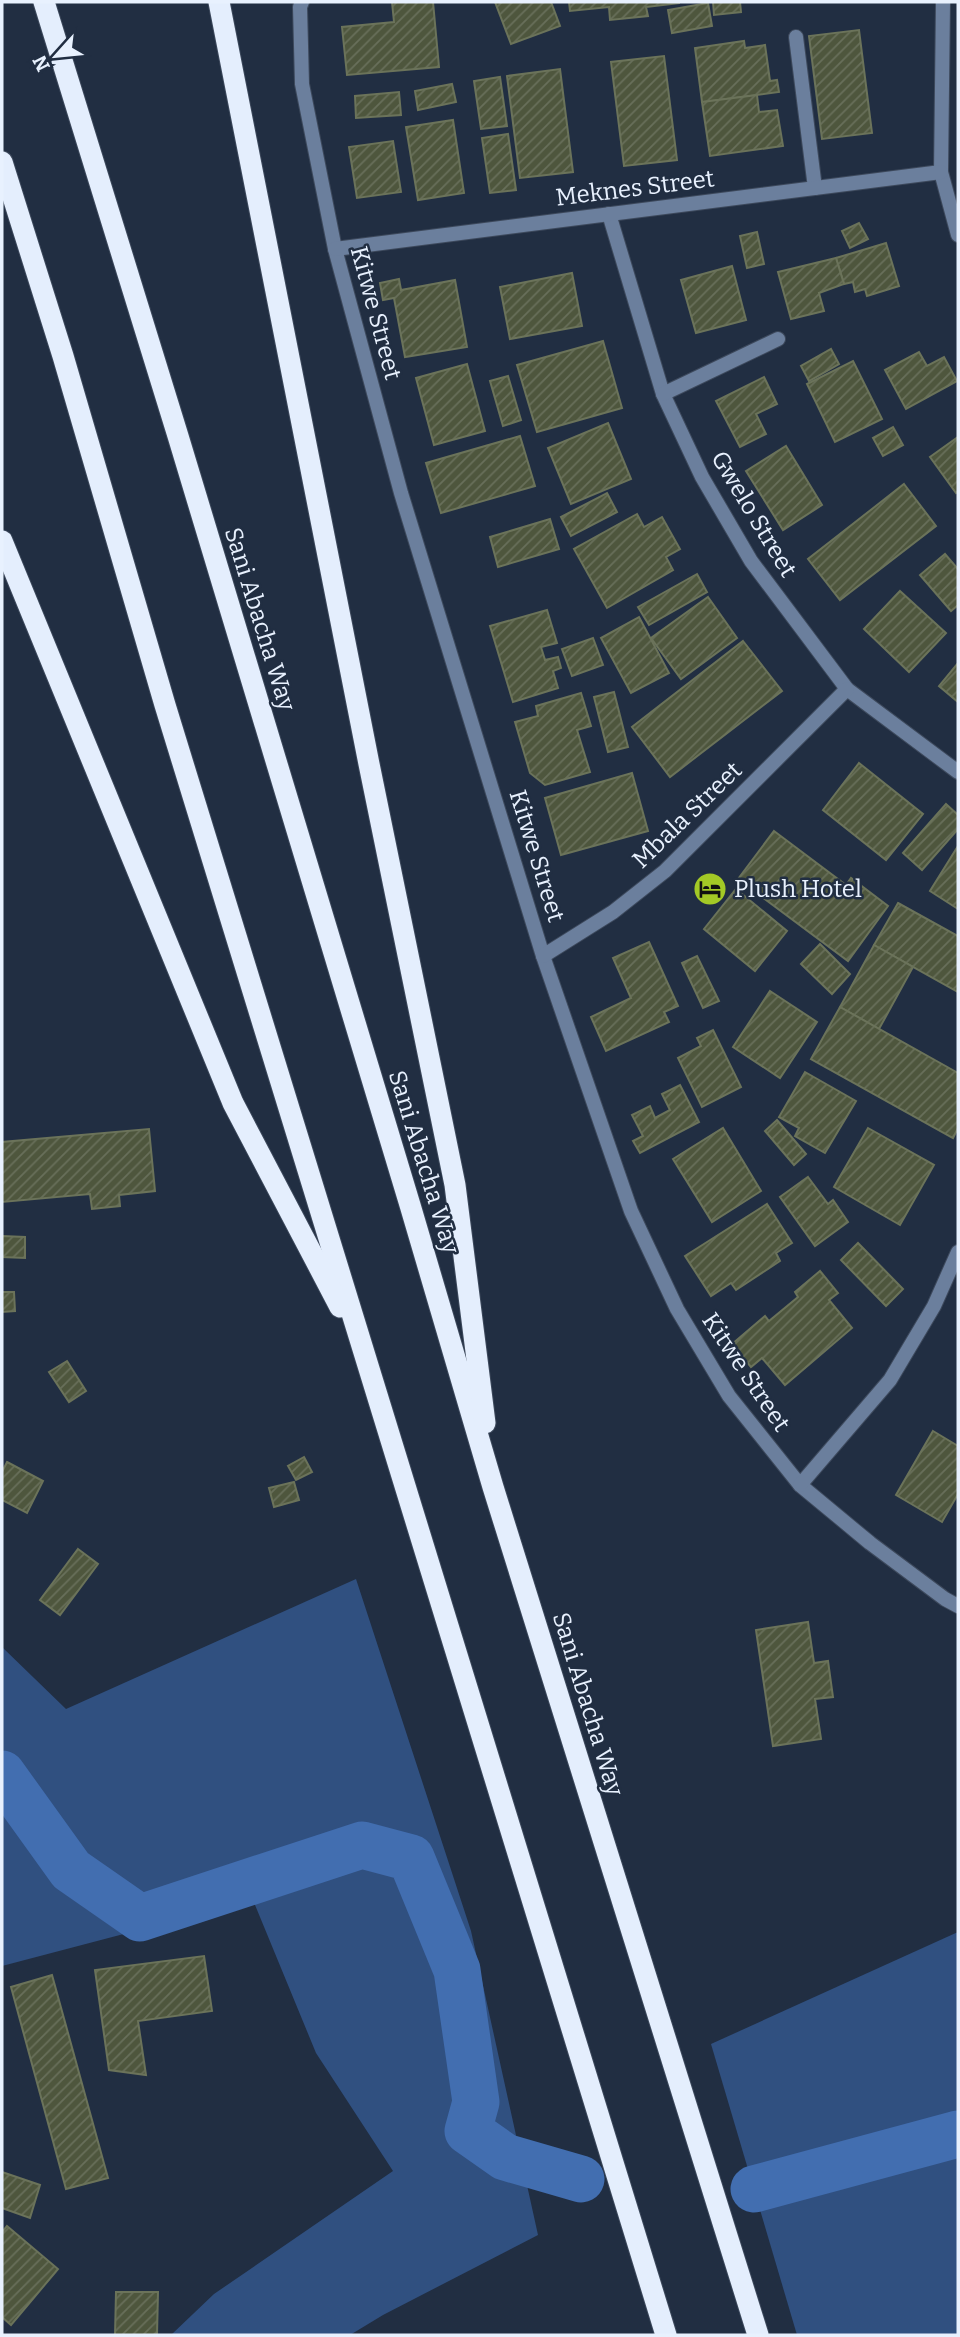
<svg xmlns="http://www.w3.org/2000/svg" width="960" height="2337" font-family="Bitter,serif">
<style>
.green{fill:#305080}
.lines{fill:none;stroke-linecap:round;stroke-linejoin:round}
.river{stroke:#426eb0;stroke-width:47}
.building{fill:url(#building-hatch);stroke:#6b735a;stroke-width:2}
.minor-casing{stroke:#3d495c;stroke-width:16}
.motorway-casing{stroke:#3d495c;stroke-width:23}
.minor{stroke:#6b7f9d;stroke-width:14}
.motorway{stroke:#e4eefd;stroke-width:21}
.labels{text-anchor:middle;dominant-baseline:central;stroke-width:5;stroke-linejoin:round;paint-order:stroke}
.street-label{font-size:24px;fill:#e8f1fe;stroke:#212e42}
.poi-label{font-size:24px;fill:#e8f1fe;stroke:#212e42;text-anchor:start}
</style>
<defs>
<pattern id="building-hatch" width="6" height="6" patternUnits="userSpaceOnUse" patternTransform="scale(1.75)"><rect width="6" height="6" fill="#4e563d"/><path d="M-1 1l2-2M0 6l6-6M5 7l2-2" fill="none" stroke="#686f5a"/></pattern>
</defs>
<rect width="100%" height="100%" fill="#212e42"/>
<g class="green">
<polygon points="356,1579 471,1931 538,2235 383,2315 350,2335 171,2335 214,2294 393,2171 316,2053 253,1900 2,1966 2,1647 66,1709"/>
<polygon points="958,1932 958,2335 797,2335 711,2044"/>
</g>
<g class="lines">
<g class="river">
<polyline points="2,1774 71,1870 140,1918 362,1845 411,1858 457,1970 476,2102 468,2131 505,2157 581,2179"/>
<polyline points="754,2189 958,2134"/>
</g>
</g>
<g class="building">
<polygon points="392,2 433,2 439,67 347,75 342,27 394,22"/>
<polygon points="495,2 551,2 560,26 511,44"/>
<polygon points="569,2 679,2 679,3 646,7 648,16 610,20 609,7 570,11"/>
<polygon points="713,2 740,2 741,12 714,15"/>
<polygon points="708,3 712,26 672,33 668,10"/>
<polygon points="859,30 872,133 822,139 809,36"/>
<polygon points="744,41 745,48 765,45 770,81 777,80 779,92 702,102 695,48"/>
<polygon points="664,56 677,160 624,166 611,62"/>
<polygon points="560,69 573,172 520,178 507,76"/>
<polygon points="500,77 507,126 481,129 474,81"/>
<polygon points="452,84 456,102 418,110 415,91"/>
<polygon points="399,92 401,115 356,118 355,96"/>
<polygon points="757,95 759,112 777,110 783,146 710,156 702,102"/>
<polygon points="453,120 464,193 418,200 406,127"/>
<polygon points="508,134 516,190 490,193 482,138"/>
<polygon points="393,141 401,192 357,198 349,147"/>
<polygon points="859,223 868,239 850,248 842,231"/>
<polygon points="757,232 764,264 747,268 740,236"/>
<polygon points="886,243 899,286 867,296 865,289 855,292 853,282 844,284 836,258"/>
<polygon points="836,258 844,284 819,293 824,311 791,319 778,272"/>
<polygon points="732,266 746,320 696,333 681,280"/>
<polygon points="572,273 582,326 510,339 500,287"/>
<polygon points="399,279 401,290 455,280 467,347 405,357 394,298 383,300 380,283"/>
<polygon points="603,341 622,408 537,432 517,365"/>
<polygon points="831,349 839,364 809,381 801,366"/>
<polygon points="919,352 927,366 944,357 957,381 906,409 885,370"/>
<polygon points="853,361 882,419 835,442 807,384"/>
<polygon points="467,364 485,431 434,445 416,378"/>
<polygon points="508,376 521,420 503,426 490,381"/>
<polygon points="764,377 777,404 756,414 766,434 740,447 716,401"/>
<polygon points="608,423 631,479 571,504 548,448"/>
<polygon points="893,427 903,445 883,456 873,438"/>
<polygon points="520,436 535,486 441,513 426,463"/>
<polygon points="958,437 958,491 956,493 930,457"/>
<polygon points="786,446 822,505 783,530 746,471"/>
<polygon points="904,484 936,526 840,600 808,559"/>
<polygon points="607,493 617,512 571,536 561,517"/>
<polygon points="637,514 644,527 662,517 680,549 666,557 673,570 607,608 574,549"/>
<polygon points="550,519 559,549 498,567 490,537"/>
<polygon points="945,554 958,569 958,605 951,611 920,575"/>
<polygon points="697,574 707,592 649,625 638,607"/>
<polygon points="900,591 946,633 909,672 864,629"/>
<polygon points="708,597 737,638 681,679 651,638"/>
<polygon points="547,610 557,643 541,647 545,660 558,657 561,668 553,671 558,688 513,702 490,626"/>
<polygon points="639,617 669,673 631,693 601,638"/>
<polygon points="593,638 603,665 572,676 562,649"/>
<polygon points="743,641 782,691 670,777 632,727"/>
<polygon points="958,663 958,702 939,686"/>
<polygon points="614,692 628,747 608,752 594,697"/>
<polygon points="581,693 591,726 577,730 590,772 545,785 530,773 515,722 538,716 536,706"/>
<polygon points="859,763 923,814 886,860 823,810"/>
<polygon points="632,773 648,831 561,855 545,798"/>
<polygon points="946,804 958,815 958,829 922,870 903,853"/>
<polygon points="774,831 846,885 851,878 888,906 848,961 738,879"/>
<polygon points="958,846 958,909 930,891"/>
<polygon points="736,889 787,931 755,971 704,929"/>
<polygon points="898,903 958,936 958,992 874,945"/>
<polygon points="649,942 678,1006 664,1012 669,1022 606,1051 591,1017 631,998 613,958"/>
<polygon points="820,944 850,974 832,994 801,964"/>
<polygon points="874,945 913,967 879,1029 840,1007"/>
<polygon points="697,956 719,1001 703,1008 682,963"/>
<polygon points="770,991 817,1022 780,1078 733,1047"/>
<polygon points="840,1007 958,1073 958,1128 953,1138 811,1059"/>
<polygon points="713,1030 741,1087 702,1107 678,1058 701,1046 697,1038"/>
<polygon points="805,1072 856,1101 825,1153 795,1136 799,1128 779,1117"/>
<polygon points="680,1085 699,1122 640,1153 633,1141 643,1136 632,1115 650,1106 655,1118 670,1110 662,1094"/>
<polygon points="777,1120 806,1154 794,1165 765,1131"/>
<polygon points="723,1128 761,1191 712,1222 673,1159"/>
<polygon points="868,1128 934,1165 900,1225 834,1187"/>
<polygon points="149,1129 155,1191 119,1195 120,1206 92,1209 90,1194 2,1202 2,1142"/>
<polygon points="808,1177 828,1204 833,1200 848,1222 815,1246 780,1197"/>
<polygon points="767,1204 792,1243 776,1253 780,1261 736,1290 731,1283 711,1296 685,1256"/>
<polygon points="2,1236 25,1237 25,1258 2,1257"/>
<polygon points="858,1243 903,1289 886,1306 841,1260"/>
<polygon points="820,1271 838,1293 829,1300 852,1328 785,1385 762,1358 751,1367 732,1344 765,1316 769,1321 798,1297 795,1292"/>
<polygon points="2,1292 14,1292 15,1311 2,1312"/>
<polygon points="67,1361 86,1391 69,1402 49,1372"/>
<polygon points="933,1431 958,1446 958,1494 942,1522 896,1495"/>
<polygon points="304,1457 312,1472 296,1480 288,1466"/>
<polygon points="7,1462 43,1481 27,1513 2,1500 2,1472"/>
<polygon points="294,1482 299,1500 274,1507 269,1488"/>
<polygon points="78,1549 98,1564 60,1615 40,1600"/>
<polygon points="808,1622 814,1663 828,1661 833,1697 815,1699 821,1739 773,1746 756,1630"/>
<polygon points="204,1956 212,2011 138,2021 146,2075 109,2070 95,1970"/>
<polygon points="52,1975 108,2178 66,2189 11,1987"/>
<polygon points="2,2172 40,2185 30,2218 2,2208"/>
<polygon points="7,2226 58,2269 11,2325 2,2317 2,2232"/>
<polygon points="116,2292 158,2292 157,2335 115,2335"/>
</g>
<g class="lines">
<defs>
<g id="minor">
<polyline points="302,2 300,7 302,84 335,249 401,493 543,956 631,1211 677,1309 729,1396 800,1485 870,1543 945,1599 958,1606"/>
<polyline points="943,2 941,172 958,235"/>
<polyline points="796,37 815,188"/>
<polyline points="609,214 663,394 702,477 751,561 847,689 958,772"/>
<polyline points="335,249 941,172"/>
<polyline points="663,394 778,339"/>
<polyline points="543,956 613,912 665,871 847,689"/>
<polyline points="800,1485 890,1380 934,1306 958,1252"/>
</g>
<g id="motorway">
<polyline points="44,2 178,436 410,1205 493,1487 758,2335"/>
<polyline points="219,2 369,764 455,1185 485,1423"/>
<polyline points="2,162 63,356 165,705 666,2335"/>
<polyline points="2,541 233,1103 340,1307"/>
</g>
</defs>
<use href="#minor" class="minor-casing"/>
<use href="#motorway" class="motorway-casing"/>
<use href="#minor" class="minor"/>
<use href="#motorway" class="motorway"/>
</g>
<defs>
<symbol id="hotel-disc" viewBox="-11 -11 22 22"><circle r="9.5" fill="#a3c926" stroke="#212e42"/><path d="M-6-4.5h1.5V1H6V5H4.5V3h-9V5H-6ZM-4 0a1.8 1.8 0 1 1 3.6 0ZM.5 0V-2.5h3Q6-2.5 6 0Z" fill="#111"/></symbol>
</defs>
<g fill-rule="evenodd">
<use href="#hotel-disc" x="691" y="870" width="38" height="38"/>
</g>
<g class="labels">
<g class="street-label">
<text transform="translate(635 188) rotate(-7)">Meknes Street</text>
<text transform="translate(376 313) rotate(75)">Kitwe Street</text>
<text transform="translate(754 514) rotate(59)">Gwelo Street</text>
<text transform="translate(260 619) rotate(73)">Sani Abacha Way</text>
<text transform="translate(687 815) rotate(-44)">Mbala Street</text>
<text transform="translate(537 856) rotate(73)">Kitwe Street</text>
<text transform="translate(424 1162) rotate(73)">Sani Abacha Way</text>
<text transform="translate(746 1372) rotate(56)">Kitwe Street</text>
<text transform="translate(588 1704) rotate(73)">Sani Abacha Way</text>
</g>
<g class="poi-label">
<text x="734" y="889">Plush Hotel</text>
</g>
</g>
<rect width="960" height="2337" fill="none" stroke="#e8f1fe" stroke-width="7"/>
<g transform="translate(56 56) rotate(243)" stroke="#212e42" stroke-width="5" paint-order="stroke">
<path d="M0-5L12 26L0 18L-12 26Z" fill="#e8f1fe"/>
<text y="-10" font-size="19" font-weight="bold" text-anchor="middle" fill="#e8f1fe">N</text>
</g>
</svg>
